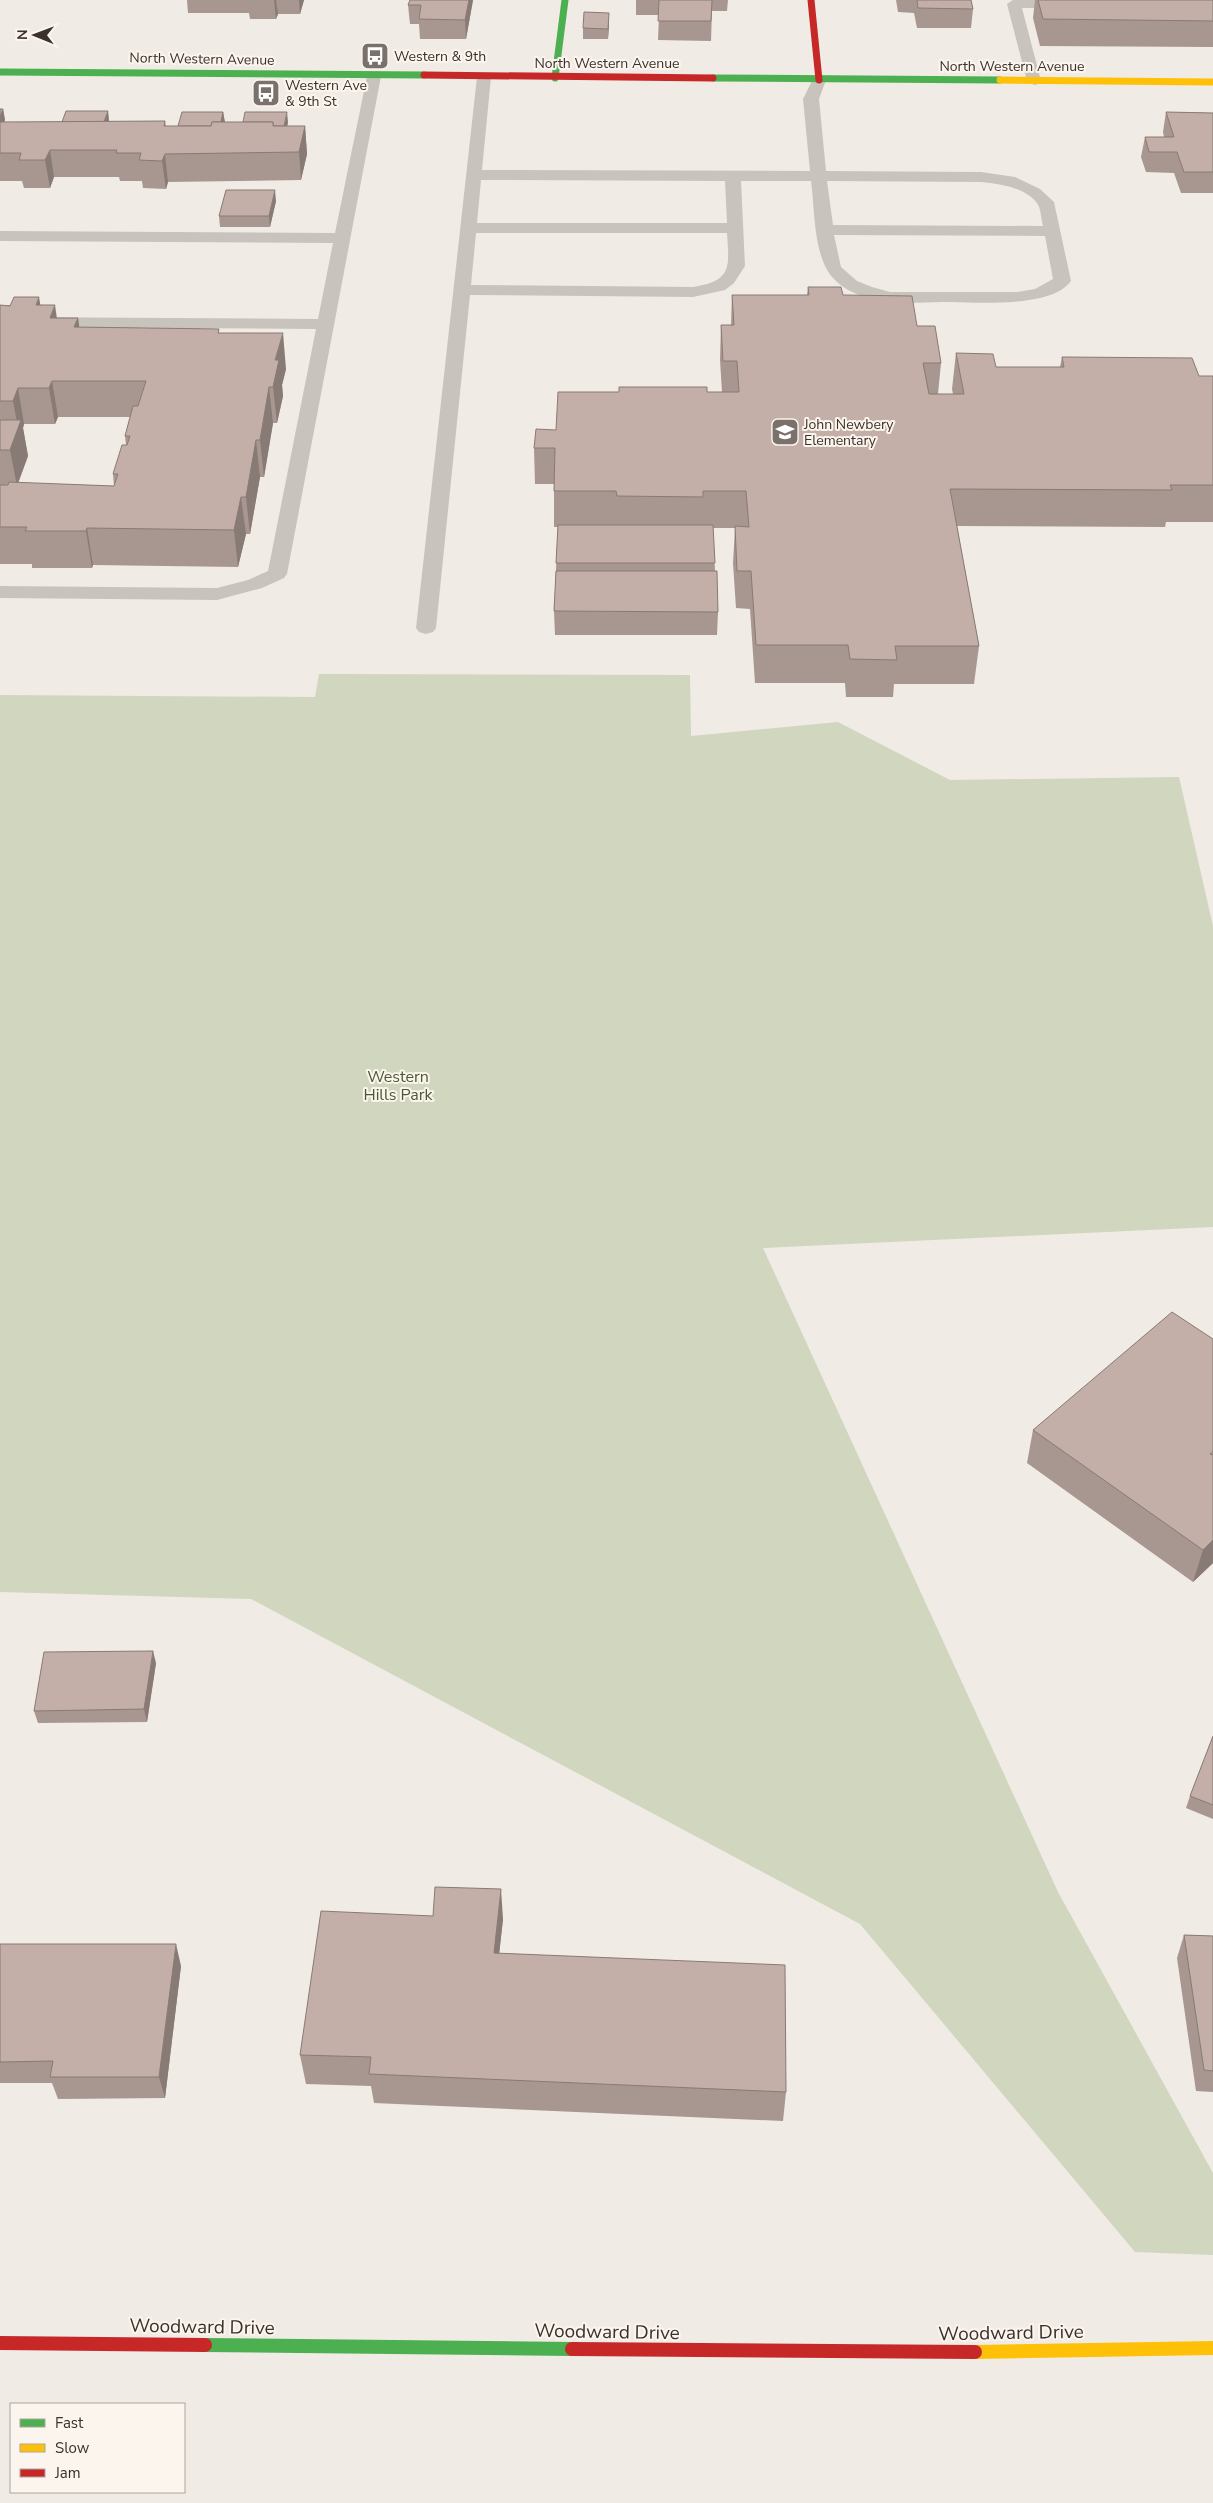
<svg xmlns="http://www.w3.org/2000/svg" width="1213" height="2503" font-family="'Nunito Sans',sans-serif">
<style>
.green{fill:#d1d6bf}
.lines{fill:none;stroke-linecap:round;stroke-linejoin:round}
.lane{fill:#c9c3be;fill-rule:evenodd}
.fast-far1{stroke:#4caf50;stroke-width:7}
.fast{stroke:#4caf50;stroke-width:14}
.slow-far1{stroke:#ffc107;stroke-width:7}
.slow{stroke:#ffc107;stroke-width:14}
.jam-far1{stroke:#c62828;stroke-width:7}
.jam{stroke:#c62828;stroke-width:14}
.wall{fill:#a89690;fill-rule:evenodd}
.shaded-wall{fill:#887a75}
.building{fill:#c3afa7;stroke:#887a75}
.labels{text-anchor:middle;dominant-baseline:central;stroke-width:4;stroke-linejoin:round;paint-order:stroke}
.far-poi-label{font-size:14px;fill:#3b302b;stroke:#fbf5ee;text-anchor:start}
.far-street-label{font-size:14px;fill:#3b302b;stroke:#fbf5ee}
.park-label{font-size:16px;fill:#4a5a2e;stroke:#fbf5ee}
.near-street-label{font-size:19px;fill:#3b302b;stroke:#fbf5ee}
</style>
<rect width="100%" height="100%" fill="#f0ebe5"/>
<polygon class="green" points="319,674 690,675 691,736 838,722 950,780 1179,777 1213,926 1213,1227 763,1248 1058,1892 1213,2173 1213,2255 1135,2252 860,1924 251,1599 0,1592 0,695 315,697"/>
<g class="lines">
<g class="lane">
<polygon points="1013,0 1073,0 1079,4 1072,8 1022,8 1041,81 1039,84 1034,85 1027,81 1007,4"/>
<polygon points="374,72 381,76 287,574 284,578 262,588 217,600 0,598 0,586 217,588 248,580 268,571 316,329 0,327 0,317 318,319 333,243 0,241 0,231 335,233 367,76"/>
<path d="M484,73L491,77L482,170L810,171L803,99L814,77H824L826,80L819,99L826,171L981,172L1015,177L1040,189L1054,202L1071,281C1051,309 974,302 943,302C925,302 907,304 889,302C870,300 847,293 834,279C813,258 815,209 811,181H741L745,266L734,283L725,290L693,297L470,295L436,628L433,632L426,634L419,632L416,628L477,77ZM481,180L725,181L727,223H477ZM827,181L981,182C1000,184 1024,187 1037,203C1041,208 1041,219 1043,226L833,225ZM476,233H727C729,266 733,281 693,287L471,285ZM834,235L1045,236L1053,279L1035,289L1017,292H890L872,287L857,281L841,267Z"/>
</g>
<g class="fast-far1">
<polyline points="0,72 424,75"/>
<polyline points="555,78 565,0"/>
<polyline points="713,78 1000,80"/>
</g>
<polyline class="fast" points="205,2345 572,2349"/>
<polyline class="slow-far1" points="1000,80 1213,82"/>
<polyline class="slow" points="975,2352 1213,2348"/>
<g class="jam-far1">
<polyline points="811,0 819,80"/>
<polyline points="424,75 713,78"/>
</g>
<g class="jam">
<polyline points="0,2343 205,2345"/>
<polyline points="572,2349 975,2352"/>
</g>
</g>
<g class="wall">
<polygon points="187,0 304,0 300,14 278,14 276,19 250,19 249,13 188,13"/>
<polygon points="410,0 473,0 466,39 420,39 419,24 410,24 408,5"/>
<polygon points="636,0 728,0 727,11 712,11 711,41 658,40 659,15 636,15"/>
<polygon points="896,0 971,0 973,9 971,28 917,28 914,13 898,12"/>
<polygon points="1035,0 1213,0 1213,47 1040,46 1033,18"/>
<polygon points="609,23 608,39 583,39 583,28"/>
<polygon points="0,109 3,109 5,120 4,122 62,122 108,111 109,122 165,121 166,126 178,126 223,112 225,122 288,122 287,126 305,126 307,154 301,180 168,182 166,189 143,188 142,181 120,181 119,177 54,177 50,188 24,188 22,181 0,181"/>
<polygon points="1166,112 1213,113 1213,193 1181,193 1174,173 1146,172 1141,157 1145,137 1164,137 1163,132"/>
<polygon points="276,201 270,227 220,227 219,216"/>
<polygon points="808,287 843,295 917,326 941,363 938,394 953,394 952,389 956,353 996,367 1060,367 1062,357 1199,376 1213,376 1213,522 1166,522 1165,527 957,526 979,646 974,684 894,684 893,697 846,697 845,683 755,683 750,609 736,608 733,563 735,528 713,528 715,571 718,612 717,635 555,635 554,611 558,527 554,527 554,484 535,484 534,448 556,430 707,392 722,392 720,360 721,325 731,325 732,295 807,295"/>
<path d="M0,305H40L57,318H78L79,327L219,329V333L286,369L282,385L283,396L277,423H273L264,477H260L250,534H246L238,567L93,565L92,568H32V564H0ZM58,417H130L125,436L126,445L113,474L114,486L18,483L28,456L23,428L24,424H55Z"/>
<polygon points="1213,1339 1213,1563 1193,1582 1027,1463 1033,1430"/>
<polygon points="156,1663 147,1722 38,1723 34,1711"/>
<polygon points="1213,1736 1213,1819 1186,1808 1190,1796"/>
<polygon points="433,1916 503,1919 499,1953 786,2092 783,2121 374,2103 371,2086 306,2084 300,2055"/>
<polygon points="1184,1935 1213,1936 1213,2092 1196,2091 1177,1958"/>
<polygon points="0,1944 181,1966 165,2098 58,2099 52,2083 0,2083"/>
</g>
<g class="shaded-wall">
<polygon points="274,0 276,0 278,14 276,19"/>
<polygon points="299,0 304,0 300,14"/>
<polygon points="469,0 473,0 466,39 465,20"/>
<polygon points="609,13 609,23 608,39 608,29"/>
<polygon points="3,109 5,120 0,132 0,117"/>
<polygon points="108,111 109,122 103,126"/>
<polygon points="223,112 225,123 219,127"/>
<polygon points="287,112 288,122 285,138 284,128"/>
<polygon points="305,126 307,154 301,180 299,152"/>
<polygon points="50,150 54,177 50,188 45,160"/>
<polygon points="165,154 168,182 166,189 162,161"/>
<polygon points="275,190 276,201 270,227 269,216"/>
<polygon points="39,297 45,332 36,305"/>
<polygon points="55,305 60,340 50,318"/>
<polygon points="78,318 83,353 74,327"/>
<polygon points="283,333 286,369 282,385 283,396 277,423 273,387 275,360"/>
<polygon points="52,381 58,417 55,424 49,388"/>
<polygon points="269,387 273,423 264,477 260,440"/>
<polygon points="18,388 24,424 23,428 28,456 17,486 10,450 18,428 13,401"/>
<polygon points="256,440 260,477 250,534 246,497"/>
<polygon points="241,497 246,534 238,567 234,530"/>
<polygon points="87,528 93,565 92,568 86,531"/>
<polygon points="1213,1540 1213,1563 1193,1582 1203,1550"/>
<polygon points="153,1651 156,1663 147,1722 144,1709"/>
<polygon points="501,1889 503,1919 496,1983 494,1953"/>
<polygon points="176,1944 181,1966 165,2098 159,2077"/>
</g>
<g class="building">
<polygon points="410,0 469,0 465,20 419,19 421,5 408,5"/>
<polygon points="659,0 712,0 711,21 658,21"/>
<polygon points="917,0 971,0 973,9 918,8"/>
<polygon points="1038,0 1213,0 1213,21 1043,19"/>
<polygon points="584,12 609,13 608,29 583,28"/>
<polygon points="0,109 3,109 0,117"/>
<polygon points="66,111 108,111 104,122 62,122"/>
<polygon points="182,112 223,112 221,122 212,122 211,126 178,126"/>
<polygon points="245,112 287,112 284,126 273,126 273,122 243,122"/>
<polygon points="1166,112 1213,113 1213,172 1184,172 1177,152 1149,152 1145,137 1174,137"/>
<polygon points="165,121 164,126 211,126 212,122 273,122 273,126 305,126 299,152 165,154 162,161 139,160 141,153 116,153 117,150 50,150 45,160 19,160 21,153 0,153 0,122"/>
<polygon points="226,190 275,190 269,216 219,216"/>
<polygon points="808,287 841,287 843,295 912,296 917,326 935,326 941,363 923,363 929,394 964,394 956,353 993,354 996,367 1064,367 1062,357 1192,358 1199,376 1213,376 1213,485 1170,485 1172,490 950,489 979,646 895,646 897,660 850,659 848,645 756,645 751,571 737,571 735,526 749,527 746,491 703,491 703,497 617,496 616,491 554,491 555,448 534,448 536,429 556,430 558,392 619,392 619,387 707,387 707,392 739,392 737,361 723,361 721,325 734,325 732,295 809,295"/>
<polygon points="14,297 39,297 36,305 55,305 50,318 78,318 74,327 219,329 218,333 283,333 275,360 279,360 273,387 269,387 260,440 256,440 246,497 241,497 234,530 87,528 86,531 25,531 27,527 0,527 0,485 8,485 9,482 114,486 118,474 113,474 122,445 127,445 130,436 125,436 133,406 138,406 146,381 52,381 49,388 18,388 13,401 0,401 0,305 10,306"/>
<polygon points="0,420 21,420 10,450 0,450"/>
<polygon points="558,525 713,525 715,563 556,563"/>
<polygon points="556,571 717,571 718,612 554,611"/>
<polygon points="1172,1312 1213,1339 1213,1451 1210,1454 1213,1455 1213,1540 1203,1550 1033,1430"/>
<polygon points="153,1651 144,1709 34,1711 44,1652"/>
<polygon points="1213,1736 1213,1805 1190,1796"/>
<polygon points="435,1887 501,1889 494,1953 785,1965 786,2092 369,2074 371,2057 300,2055 321,1911 433,1916"/>
<polygon points="1184,1935 1213,1936 1213,2071 1204,2070"/>
<polygon points="0,1944 176,1944 159,2077 50,2077 53,2061 0,2062"/>
</g>
<defs>
<symbol id="bus-square" viewBox="-11 -11 22 22"><rect x="-9" y="-9" width="18" height="18" rx="4" fill="#7a716c" stroke="#fbf5ee"/><path d="M-5-6H5V4H4V6H2V4H-2V6H-4V4H-5ZM-3.5-4V0h7V-4ZM-3.5 1.2v1.5H-2V1.2ZM2 1.2v1.5H3.5V1.2Z" fill="#fff"/></symbol>
<symbol id="school-square" viewBox="-11 -11 22 22"><rect x="-9" y="-9" width="18" height="18" rx="4" fill="#7a716c" stroke="#fbf5ee"/><path d="M0-5L7-2L0 1L-7-2ZM-4 1L0 2.5L4 1V4Q0 6-4 4Z" fill="#fff"/></symbol>
</defs>
<g fill-rule="evenodd">
<use href="#bus-square" x="359" y="40" width="32" height="32"/>
<use href="#bus-square" x="250" y="77" width="32" height="32"/>
<use href="#school-square" x="769" y="416" width="32" height="32"/>
</g>
<g class="labels">
<g class="far-poi-label">
<text x="394" y="56">Western &amp; 9th</text>
<text x="285" y="85">Western Ave<tspan x="285" dy="16">&amp; 9th St</tspan></text>
<text x="804" y="424">John Newbery<tspan x="804" dy="16">Elementary</tspan></text>
</g>
<g class="far-street-label">
<text transform="translate(202 59) rotate(1)">North Western Avenue</text>
<text x="607" y="63">North Western Avenue</text>
<text x="1012" y="66">North Western Avenue</text>
</g>
<g class="park-label">
<text x="398" y="1077">Western<tspan x="398" dy="18">Hills Park</tspan></text>
</g>
<g class="near-street-label">
<text transform="translate(202 2327) rotate(1)">Woodward Drive</text>
<text transform="translate(607 2332) rotate(1)">Woodward Drive</text>
<text transform="translate(1011 2333) rotate(-1)">Woodward Drive</text>
</g>
</g>
<rect x="10" y="2403" width="175" height="90" fill="#fbf5ee" stroke="#aea6a0"/>
<rect x="20" y="2419" width="25" height="8" fill="#4caf50" stroke="#aea6a0"/>
<text x="55" y="2428" font-size="15" fill="#3b302b">Fast</text>
<rect x="20" y="2444" width="25" height="8" fill="#ffc107" stroke="#aea6a0"/>
<text x="55" y="2453" font-size="15" fill="#3b302b">Slow</text>
<rect x="20" y="2469" width="25" height="8" fill="#c62828" stroke="#aea6a0"/>
<text x="55" y="2478" font-size="15" fill="#3b302b">Jam</text>
<g transform="translate(35 35) rotate(271)" stroke="#fbf5ee" stroke-width="4" paint-order="stroke">
<path d="M0-4L9 19L0 12L-9 19Z" fill="#3b302b"/>
<text y="-8" font-size="14" font-weight="bold" text-anchor="middle" fill="#3b302b">N</text>
</g>
</svg>
